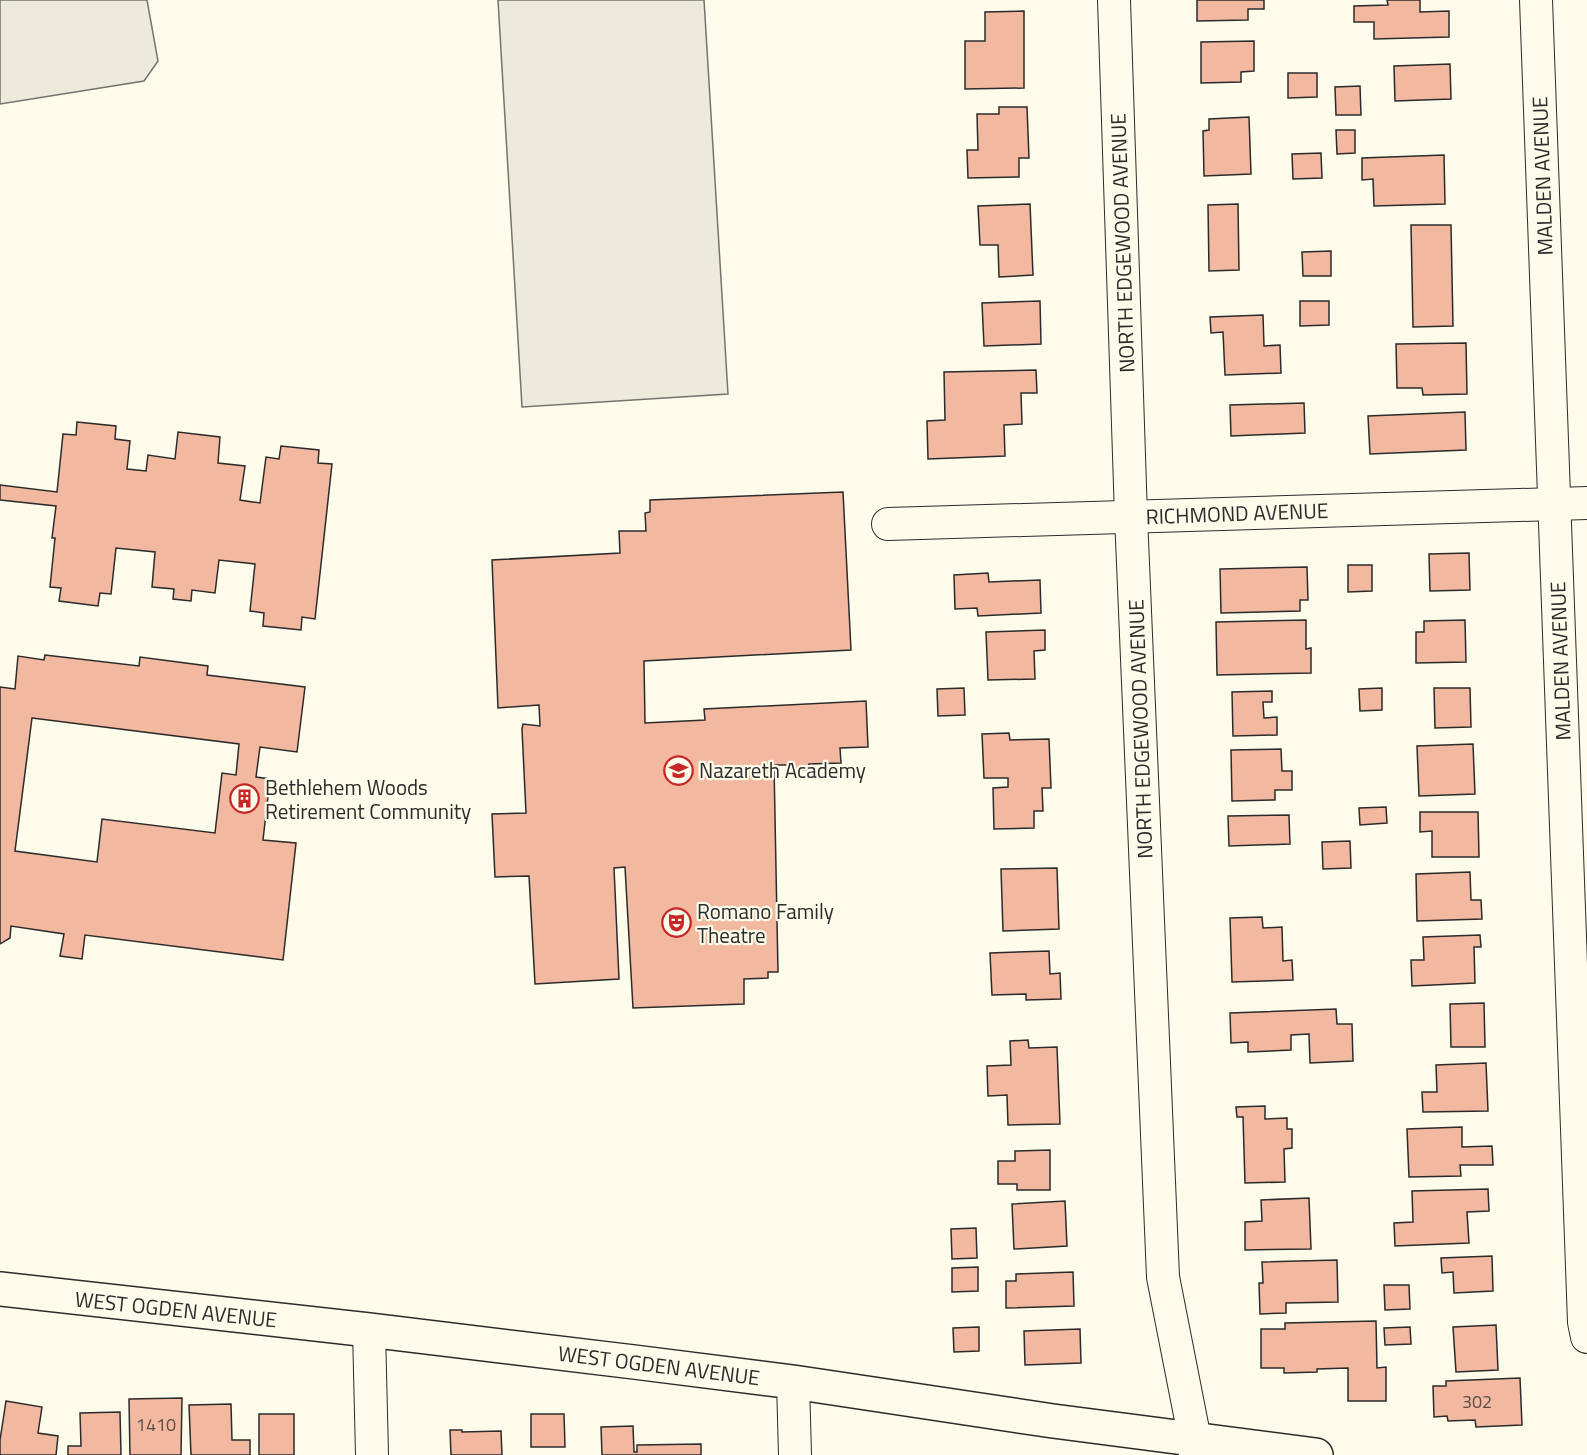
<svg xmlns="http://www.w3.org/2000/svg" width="1587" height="1455" font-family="'Titillium Web',sans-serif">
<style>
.green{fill:#ecebdb;stroke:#74746e;stroke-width:1.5}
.building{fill:#f2b8a0;stroke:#2b2b2b;stroke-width:1.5;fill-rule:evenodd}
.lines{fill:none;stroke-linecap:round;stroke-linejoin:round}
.minor-casing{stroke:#2b2b2b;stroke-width:34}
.major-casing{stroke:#2b2b2b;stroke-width:36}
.minor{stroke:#fdfbea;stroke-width:32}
.major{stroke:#fdfbea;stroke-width:33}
.labels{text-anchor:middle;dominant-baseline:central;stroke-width:4.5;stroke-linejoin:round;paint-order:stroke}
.number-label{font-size:18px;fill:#5d4e48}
.street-label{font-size:21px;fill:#2b2b2b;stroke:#fdfbea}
.poi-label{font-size:21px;fill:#2b2b2b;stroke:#fdfbea;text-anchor:start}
</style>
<rect width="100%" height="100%" fill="#fdfbea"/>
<g class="green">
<polygon points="0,0 147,0 158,61 144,81 0,104"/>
<polygon points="498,0 704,0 728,394 522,407"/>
</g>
<g class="building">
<polygon points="1197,0 1264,0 1264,9 1248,9 1248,20 1197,21"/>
<polygon points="1387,0 1420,0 1420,12 1449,11 1449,37 1374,39 1374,22 1354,22 1354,6 1388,5"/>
<polygon points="1024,11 1024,88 965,89 965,41 985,41 985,12"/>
<polygon points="1254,41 1254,71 1241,72 1241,82 1201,83 1201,42"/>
<polygon points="1450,64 1451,99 1395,101 1394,66"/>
<polygon points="1288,73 1317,73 1317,97 1288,98"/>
<polygon points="1360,86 1361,115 1336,115 1335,87"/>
<polygon points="999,107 1027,107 1029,158 1019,158 1019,177 968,178 967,150 978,150 977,114 999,114"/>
<polygon points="1249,117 1251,174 1204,176 1203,131 1209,130 1209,119"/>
<polygon points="1336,130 1355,130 1355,153 1337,154"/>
<polygon points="1321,153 1322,178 1293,179 1292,154"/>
<polygon points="1444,155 1445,204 1374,206 1373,179 1362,180 1362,158"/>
<polygon points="1030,204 1033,275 999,277 998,245 980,245 978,206"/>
<polygon points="1238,204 1239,270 1209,271 1208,205"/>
<polygon points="1411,225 1451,225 1453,326 1413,327"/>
<polygon points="1331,251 1331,276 1303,276 1302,252"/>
<polygon points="1040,301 1041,344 984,346 982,303"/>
<polygon points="1300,301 1329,301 1329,325 1300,326"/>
<polygon points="1263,315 1264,346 1280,345 1281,373 1225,375 1223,332 1211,333 1210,317"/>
<polygon points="1466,343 1467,394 1423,395 1422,388 1397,388 1396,344"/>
<polygon points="1036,370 1037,393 1021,393 1022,424 1004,425 1005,456 928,459 927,421 945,420 944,372"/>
<polygon points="1304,403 1305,433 1231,436 1230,405"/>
<polygon points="1465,412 1466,450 1370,454 1368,416"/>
<polygon points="77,422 116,426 115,439 130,441 127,469 146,471 148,455 175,459 178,432 220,437 218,463 245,466 240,500 260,503 266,457 279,459 281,446 319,450 318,463 332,464 315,619 302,617 301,630 263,626 264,613 250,611 255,564 219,560 215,593 192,590 191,601 173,599 174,589 152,587 155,552 116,548 111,594 100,593 98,606 59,601 61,588 50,587 55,538 52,538 56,506 0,500 0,485 57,492 63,434 76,435"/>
<polygon points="843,492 851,650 644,661 645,723 705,720 704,709 866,701 868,747 840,748 841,763 809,764 809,770 788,770 787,765 774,765 778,972 768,972 768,978 744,979 744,1004 633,1008 625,867 614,868 619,979 535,984 529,876 495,877 492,814 526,813 522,729 523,724 540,726 539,705 498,708 492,560 620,553 619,531 646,531 645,513 650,512 650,500"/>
<polygon points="1469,553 1470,590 1430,591 1429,554"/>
<polygon points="1348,565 1372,565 1372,591 1348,592"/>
<polygon points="1307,567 1308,600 1300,600 1300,611 1221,613 1220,569"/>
<polygon points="988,573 989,582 1040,580 1041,613 978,616 977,608 955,609 954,575"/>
<polygon points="1306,620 1306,649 1311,648 1311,673 1217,675 1216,622"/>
<polygon points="1465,620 1466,662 1416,663 1416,632 1424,632 1424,621"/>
<polygon points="1045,630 1045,650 1034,651 1035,679 988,680 986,632"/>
<path d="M45,655L139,666L140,657L208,666L207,675L305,687L297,752L260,747L256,777L270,779L263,840L296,843L283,960L85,935L82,959L60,956L64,934L11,926L10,938L0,944V687L15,689L18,656L44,660ZM32,718L239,744L236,775L222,773L215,833L102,819L97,862L15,851Z"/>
<polygon points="964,688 965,715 938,716 937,689"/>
<polygon points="1382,688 1382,710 1360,711 1359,689"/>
<polygon points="1434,688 1470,688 1471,727 1435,728"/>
<polygon points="1272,691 1272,702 1263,702 1264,718 1277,717 1277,735 1233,736 1232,692"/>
<polygon points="1009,733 1010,740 1049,739 1051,788 1042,788 1043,811 1034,811 1034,828 994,829 993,788 1008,787 1008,778 984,778 982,734"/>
<polygon points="1473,744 1475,794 1419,796 1417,746"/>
<polygon points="1281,749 1282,771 1292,771 1292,790 1275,790 1275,800 1232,801 1231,750"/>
<polygon points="1386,807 1387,823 1360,825 1359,808"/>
<polygon points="1420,812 1478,812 1479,857 1432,857 1432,831 1420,832"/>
<polygon points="1289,815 1290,844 1229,846 1228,816"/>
<polygon points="1350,841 1351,868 1323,869 1322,842"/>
<polygon points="1057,868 1059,929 1003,931 1001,869"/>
<polygon points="1470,872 1471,900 1481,900 1482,919 1417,921 1416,874"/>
<polygon points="1262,917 1263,928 1282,927 1283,961 1292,960 1293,980 1232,982 1230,918"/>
<polygon points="1480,935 1481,947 1474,947 1475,983 1412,986 1411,960 1424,960 1423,937"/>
<polygon points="1049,951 1050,974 1060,973 1061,999 1026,1000 1026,994 992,995 990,953"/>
<polygon points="1484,1003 1485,1047 1451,1047 1450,1004"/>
<polygon points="1336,1009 1337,1024 1352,1024 1353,1061 1310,1063 1309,1034 1291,1035 1291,1050 1248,1052 1248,1042 1231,1043 1230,1013"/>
<polygon points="1028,1040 1029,1048 1057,1047 1060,1124 1008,1125 1007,1095 988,1096 987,1066 1011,1065 1010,1041"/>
<polygon points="1486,1063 1488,1111 1423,1112 1422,1092 1437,1092 1436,1065"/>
<polygon points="1265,1106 1265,1119 1287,1118 1287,1129 1292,1129 1292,1148 1284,1149 1285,1182 1245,1183 1243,1117 1237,1117 1236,1107"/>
<polygon points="1462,1127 1462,1147 1492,1146 1493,1165 1460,1165 1461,1176 1409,1177 1407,1129"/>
<polygon points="1050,1150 1050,1190 1017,1190 1017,1184 998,1184 998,1161 1015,1161 1015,1151"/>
<polygon points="1488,1189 1489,1211 1467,1212 1469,1243 1395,1246 1394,1223 1413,1222 1412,1191"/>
<polygon points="1309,1198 1311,1249 1245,1250 1245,1222 1262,1221 1261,1200"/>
<polygon points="1065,1201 1067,1246 1014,1249 1012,1204"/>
<polygon points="976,1228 977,1258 952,1259 951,1229"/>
<polygon points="1492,1256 1493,1291 1454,1293 1453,1272 1442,1273 1441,1258"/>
<polygon points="1337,1260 1338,1302 1286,1303 1286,1313 1260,1314 1259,1283 1263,1283 1262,1262"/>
<polygon points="978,1267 978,1291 952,1292 952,1268"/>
<polygon points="1073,1272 1074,1306 1006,1308 1006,1281 1016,1281 1016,1274"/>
<polygon points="1384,1285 1409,1285 1410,1309 1385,1310"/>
<polygon points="1376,1321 1377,1368 1386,1367 1386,1401 1348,1401 1348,1368 1317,1369 1317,1372 1284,1373 1284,1368 1261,1368 1261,1329 1285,1329 1285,1323"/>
<polygon points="1496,1325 1498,1370 1456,1372 1453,1327"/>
<polygon points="979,1327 979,1351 954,1352 953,1328"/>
<polygon points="1410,1327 1411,1344 1385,1345 1384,1328"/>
<polygon points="1080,1329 1081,1363 1025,1365 1024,1331"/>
<polygon points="1520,1378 1522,1425 1476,1427 1475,1420 1448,1421 1447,1416 1434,1417 1433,1386 1446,1386 1446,1381"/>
<polygon points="182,1398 181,1455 130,1455 129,1399"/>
<polygon points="6,1401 42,1407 38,1433 58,1436 56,1455 0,1455 0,1440"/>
<polygon points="231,1404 232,1440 250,1440 250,1455 191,1455 189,1405"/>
<polygon points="120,1412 121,1455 68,1455 68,1446 81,1446 80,1413"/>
<rect x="259" y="1414" width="35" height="41"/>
<polygon points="531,1414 564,1414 565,1447 531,1447"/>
<polygon points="633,1426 634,1452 637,1452 637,1445 701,1444 701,1455 602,1455 601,1427"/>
<polygon points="450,1430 462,1430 462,1432 501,1431 502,1455 451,1455"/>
</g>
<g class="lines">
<defs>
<g id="minor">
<polyline points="1114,0 1131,516 1163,1277 1195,1440 1195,1455"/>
<polyline points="1536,0 1584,1322 1587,1337"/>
<polyline points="888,524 1587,503"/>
<polyline points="369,1330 372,1455"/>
<polyline points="793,1382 795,1455"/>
</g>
<polyline id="major" points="0,1289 369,1330 634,1362 793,1382 1053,1421 1316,1455"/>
</defs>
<use href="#minor" class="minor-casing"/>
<use href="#major" class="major-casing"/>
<use href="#minor" class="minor"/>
<use href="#major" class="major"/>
</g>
<defs>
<symbol id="school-ring" viewBox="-11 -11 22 22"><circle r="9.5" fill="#fdfbea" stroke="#c62828" stroke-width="1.5"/><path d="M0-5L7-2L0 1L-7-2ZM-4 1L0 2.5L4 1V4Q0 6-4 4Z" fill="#c62828"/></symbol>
<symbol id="building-ring" viewBox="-11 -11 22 22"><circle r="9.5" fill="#fdfbea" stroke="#c62828" stroke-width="1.5"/><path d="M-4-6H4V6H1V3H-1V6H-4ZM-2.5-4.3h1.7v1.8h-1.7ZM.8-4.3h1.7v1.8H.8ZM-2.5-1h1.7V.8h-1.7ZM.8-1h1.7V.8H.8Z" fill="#c62828"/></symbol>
<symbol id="theatre-ring" viewBox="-11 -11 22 22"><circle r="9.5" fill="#fdfbea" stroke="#c62828" stroke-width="1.5"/><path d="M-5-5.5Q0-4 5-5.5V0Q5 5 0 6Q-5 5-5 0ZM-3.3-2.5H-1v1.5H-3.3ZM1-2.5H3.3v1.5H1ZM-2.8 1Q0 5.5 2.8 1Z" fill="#c62828"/></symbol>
</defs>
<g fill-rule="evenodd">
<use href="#school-ring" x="662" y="754" width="33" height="33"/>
<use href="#building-ring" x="228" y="782" width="33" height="33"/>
<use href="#theatre-ring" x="660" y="906" width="33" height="33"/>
</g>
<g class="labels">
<g class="number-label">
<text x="1477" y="1401">302</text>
<text x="156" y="1424">1410</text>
</g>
<g class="street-label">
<text transform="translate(1542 176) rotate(-92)">MALDEN AVENUE</text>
<text transform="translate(1122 243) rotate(-92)">NORTH EDGEWOOD AVENUE</text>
<text transform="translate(1237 513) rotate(-2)">RICHMOND AVENUE</text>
<text transform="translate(1560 661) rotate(-92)">MALDEN AVENUE</text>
<text transform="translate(1140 729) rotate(-92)">NORTH EDGEWOOD AVENUE</text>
<text transform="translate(176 1309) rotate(6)">WEST OGDEN AVENUE</text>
<text transform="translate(659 1365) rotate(7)">WEST OGDEN AVENUE</text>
</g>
<g class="poi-label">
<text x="699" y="770">Nazareth Academy</text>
<text x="265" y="787">Bethlehem Woods<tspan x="265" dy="24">Retirement Community</tspan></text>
<text x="697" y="911">Romano Family<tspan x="697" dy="24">Theatre</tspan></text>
</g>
</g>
</svg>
